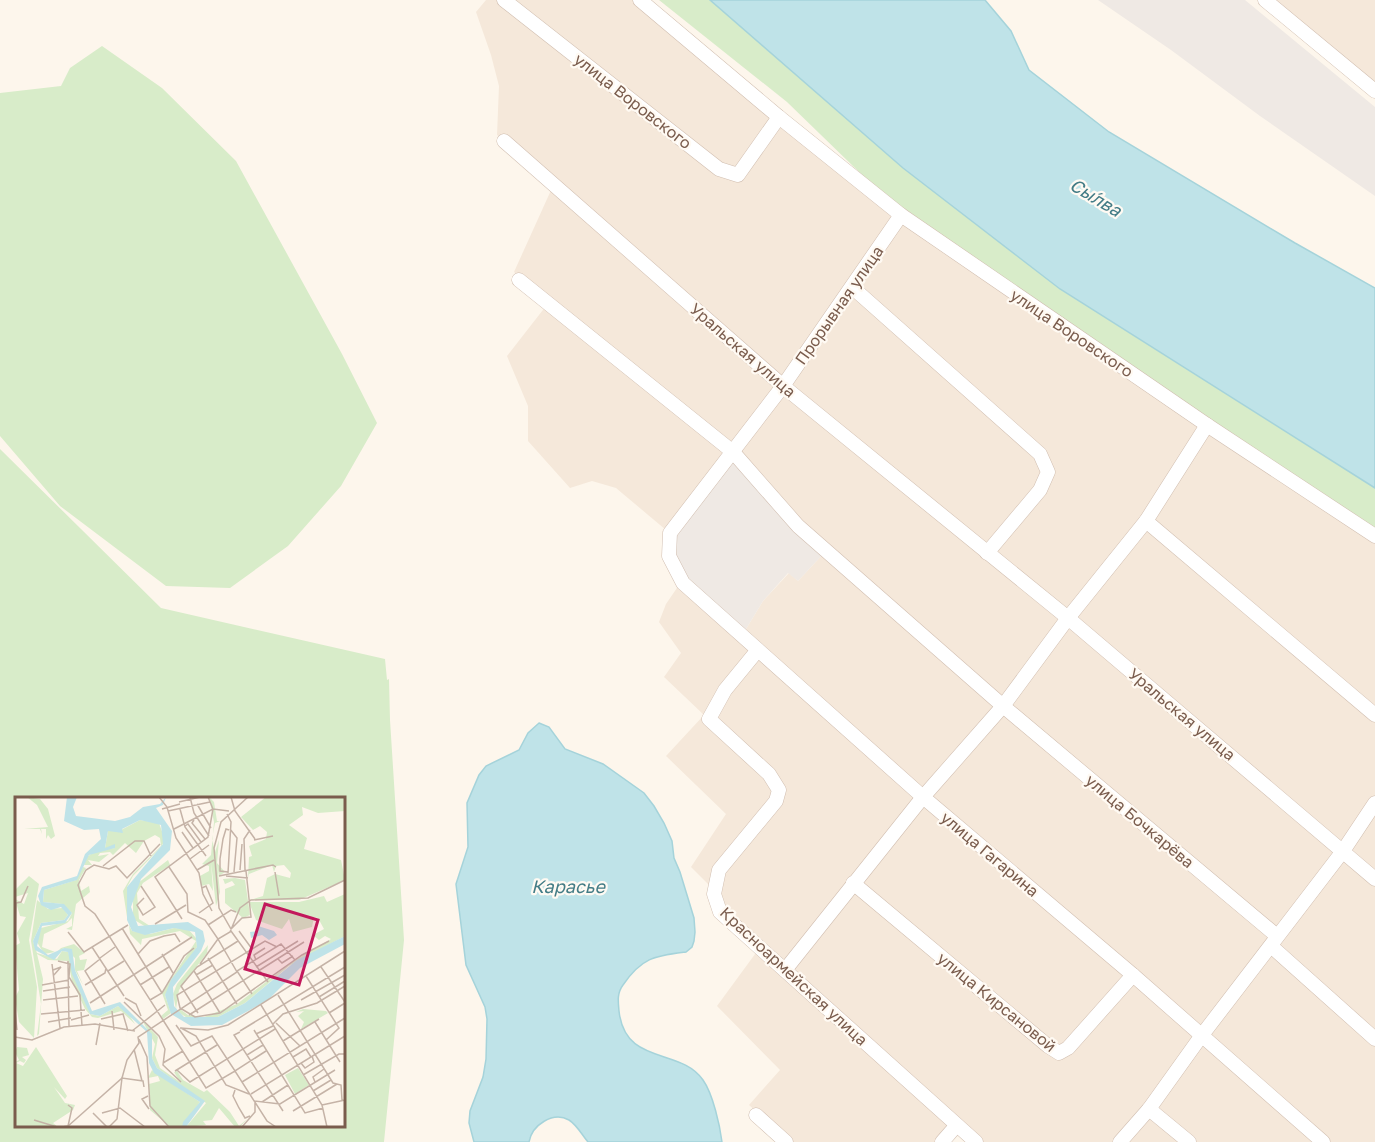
<svg xmlns="http://www.w3.org/2000/svg" width="1375" height="1142" font-family="'Golos Text',sans-serif">
<style>
.residential{fill:#f5e8da}
.industrial{fill:#efe9e4}
.green{fill:#d8ecc9;fill-rule:evenodd}
.water{fill:#bfe3e8;stroke:#a5d3da;stroke-width:1.5}
.lines{fill:none;stroke-linecap:round;stroke-linejoin:round}
.street-casing{stroke:#d1beb0;stroke-width:15}
.street{stroke:#fff;stroke-width:14}
.labels{text-anchor:middle;dominant-baseline:central;stroke-width:4.5;stroke-linejoin:round;paint-order:stroke}
.street-label{font-size:16px;fill:#7a5c4d;stroke:#fffaf3}
.water-label{font-size:18px;font-style:italic;fill:#437c86;stroke:#fffaf3}
.inset-road{fill:none;stroke:#c5b3a7;stroke-width:1.5}
.view{fill:#c2185b;fill-opacity:0.15;stroke:#c2185b;stroke-width:3}
.inset-edge{fill:none;stroke:#7a5c4d;stroke-width:3}
</style>
<rect width="100%" height="100%" fill="#fdf6ec"/>
<g class="residential">
<polygon points="486,0 498,0 740,178 783,114 897,216 782,382 509,142 497,135 499,86 491,55 476,12"/>
<polygon points="510,0 642,0 779,111 737,172 721,168"/>
<polygon points="1270,0 1375,0 1375,87"/>
<polygon points="552,188 779,386 733,448 514,272"/>
<polygon points="902,218 1202,426 1143,520 1068,615 990,553 1052,473 854,287"/>
<polygon points="852,289 1038,455 1046,472 986,550 786,386"/>
<polygon points="546,306 730,453 666,530 616,488 592,481 570,488 528,441 528,406 507,356"/>
<polygon points="784,390 1065,618 1004,702 800,525 737,451"/>
<polygon points="1208,429 1375,538 1375,711 1150,521"/>
<polygon points="1146,525 1375,717 1375,797 1342,846 1071,618"/>
<polygon points="824,553 997,705 923,793 743,634 763,601 789,573 798,581"/>
<polygon points="679,585 753,651 706,720 776,789 710,886 691,867 726,814 666,756 704,715 664,677 681,653 659,622 666,604"/>
<polygon points="1069,622 1339,851 1276,932 1007,705"/>
<polygon points="757,654 919,798 785,967 722,910 716,894 721,872 781,790 711,718"/>
<polygon points="1004,710 1273,936 1201,1031 926,797"/>
<polygon points="924,801 1128,975 1058,1050 857,883"/>
<polygon points="1375,807 1375,876 1346,851"/>
<polygon points="1344,855 1375,882 1375,1036 1275,947"/>
<polygon points="854,887 1060,1056 1133,979 1198,1036 1116,1142 981,1142 789,969"/>
<polygon points="758,950 953,1126 938,1142 790,1142 749,1105 780,1070 717,1006"/>
<polygon points="1271,951 1375,1043 1375,1142 1326,1142 1205,1035"/>
<polygon points="1202,1039 1319,1142 1193,1142 1152,1108"/>
<polygon points="1150,1112 1186,1142 1124,1142"/>
</g>
<g class="industrial">
<polygon points="1098,0 1245,0 1375,107 1375,196 1260,116 1171,50"/>
<polygon points="733,456 824,553 798,581 788,573 763,601 743,634 685,581 672,555 672,534"/>
</g>
<g class="green">
<polygon points="659,0 710,0 903,168 1060,289 1375,488 1375,532 888,200 787,102"/>
<polygon points="102,46 162,88 236,161 342,354 377,423 341,486 288,546 230,588 166,586 60,506 0,436 0,93 61,86 70,68"/>
<path d="M0,449L161,608L385,659L387,680L389,679L390,720L404,940L384,1142H0ZM16,798H344V1126H16Z"/>
</g>
<g class="water">
<polygon points="710,0 985,0 1011,31 1029,70 1109,132 1295,243 1375,288 1375,488 1060,289 903,168"/>
<path d="M539,723L549,727L565,749L603,764L644,793L654,806L664,823L672,841L674,858L680,872L694,918L695,932L694,941L692,947L686,952C655,956 642,957 623,985C617,993 618,1001 619,1011C625,1066 680,1047 703,1080C713,1094 720,1126 722,1142H588C582,1135 577,1125 569,1120C553,1111 532,1125 529,1142H474L469,1123L470,1111L483,1077L486,1059L487,1019L485,1007L466,965L456,884L468,847L467,803L479,775L486,766L519,750L528,733Z"/>
</g>
<g class="lines">
<defs>
<g id="street">
<polyline points="504,0 719,169 738,175 779,117"/>
<polyline points="640,0 779,117 901,215 1207,425 1375,536"/>
<polyline points="1265,0 1375,91"/>
<polyline points="504,141 783,386 1068,618 1375,879"/>
<polyline points="901,215 783,386 670,533 669,556 683,583 923,797 1133,975 1323,1142"/>
<polyline points="519,280 733,452 798,526 1003,706 1277,936"/>
<polyline points="852,287 1040,454 1048,472 1040,490 987,553"/>
<polyline points="1146,521 1375,715"/>
<polyline points="757,651 725,690 709,719 769,774 779,790 776,801 719,870 714,894 720,912 976,1142"/>
<polyline points="853,883 1048,1046 1059,1053 1068,1048 1133,975"/>
<polyline points="1271,946 1375,1039"/>
<polyline points="785,970 923,797 1003,706 1068,618 1146,521 1207,425"/>
<polyline points="1149,1109 1189,1142"/>
<polyline points="756,1115 786,1142"/>
<polyline points="942,1142 956,1126"/>
<polyline points="1120,1142 1149,1109 1202,1035 1343,851 1375,803"/>
</g>
</defs>
<use href="#street" class="street-casing"/>
<use href="#street" class="street"/>
</g>
<g class="labels">
<g class="street-label">
<text transform="translate(633 101) rotate(38)">улица Воровского</text>
<text transform="translate(839 305) rotate(-55)">Прорывная улица</text>
<text transform="translate(1072 333) rotate(34)">улица Воровского</text>
<text transform="translate(743 350) rotate(41)">Уральская улица</text>
<text transform="translate(1182 714) rotate(40)">Уральская улица</text>
<text transform="translate(1140 821) rotate(40)">улица Бочкарёва</text>
<text transform="translate(990 854) rotate(40)">улица Гагарина</text>
<text transform="translate(794 976) rotate(43)">Красноармейская улица</text>
<text transform="translate(997 1002) rotate(39)">улица Кирсановой</text>
</g>
<g class="water-label">
<text transform="translate(1096 197) rotate(31)">Сы́лва</text>
<text x="568" y="886">Карасье</text>
</g>
</g>
<g transform="translate(15 797)">
<rect width="330" height="330" fill="#fdf6ec"/>
<path d="M12,0L25,2L33,12L40,39L36,42L33,38L31,42V32H26L27,37L25,32H9L33,30L22,8ZM194,0L199,5L202,24H205L200,26L197,42L200,55L204,43L202,66L210,75L204,79L202,67L205,95L201,109L196,65L198,94L194,87L186,89L185,79L194,74V69L187,67L196,58L199,25ZM251,0H330V14L303,16L287,10L288,18L274,28L292,41L289,52L326,63L330,83L284,103H235L248,99L252,81L260,77L275,81L276,76L269,68L261,69L259,75L257,68L234,77L233,81L234,60L237,59L234,49L251,42L252,35L245,29L238,33L226,20ZM125,23L144,26L150,43L146,50L118,79L112,90V120L108,94L118,77L146,49L145,41L140,38L129,44L121,56L110,46L98,58L95,55L85,56L83,59L94,57L84,65L73,63L77,68H69L72,60L81,53L100,51H90L93,34L106,33ZM153,63L155,68L128,86L122,96L124,122L135,129L131,130L118,122V100L123,86ZM68,70L71,71L64,83L66,94L74,89L75,95L61,107L57,133L51,132L57,129V121L52,126L29,137L27,150L40,155L29,157L22,145L26,131L53,124L57,116L47,107L28,105L29,93L61,83ZM14,79L24,87L14,143L22,190L19,241L4,225L0,201L4,193L0,149L5,146L2,136L11,120L5,119L0,102L9,107L13,96L0,100V93ZM220,81L230,83L235,118L228,121L210,106V92L220,88L217,84L210,87L208,82ZM330,97V139L274,169L230,206L203,220L174,222L163,215L165,212L173,218L189,220L222,207L280,163L316,142L310,139L304,143L298,138L309,132L303,121L299,120L297,130L278,135L274,122L267,132L241,123L234,105H284L309,99L312,105ZM22,103L33,112L48,111L53,118L49,123L26,126L18,144L22,156L42,162L47,154L53,155L75,217L85,219L103,209L113,216L120,227L106,214L83,221L77,220L70,212L57,184L53,164L33,163L22,157L28,182L24,237L22,239L26,207L16,144ZM114,128L117,134L135,137L159,131L173,132L181,141L182,150L150,198L156,216L148,222L146,219L153,213L147,196L181,144L165,134L127,142L126,148L115,137ZM59,147L70,156L64,159L65,163L72,162L69,173L62,174L68,188L60,173V161L49,151L42,155L46,151ZM193,148L192,156L164,193L161,212L158,197L162,187ZM288,212L311,214L313,216L286,232L289,225L283,219L289,214L281,215ZM127,223L143,240L140,258L145,271L165,285L159,275L162,274L168,283L189,295L192,293L215,315L224,329L232,322L225,330H220L204,311L197,323L188,324L191,328L171,330L191,306L142,271L137,261L140,247ZM2,250L12,251L14,258L7,260L11,263L9,266L5,264L1,266L8,269L21,250L52,299L50,302L39,290L50,306L60,308L58,313L38,326L43,330H0V265L4,263L0,255ZM283,271L294,288L280,297L270,278ZM137,273L185,305L167,330H155L135,313L134,287L145,284L143,279L133,281Z" fill="#d8ecc9"/>
<path d="M52,0H62L58,10L61,19L100,24L115,20L128,10L145,7L151,0L148,8L141,11L157,34L155,53L126,82L116,110L123,129L173,125L188,134L190,144L186,154L158,190L159,209L169,220H203L230,206L282,163L330,139V147L285,171L254,202L235,213L207,228L176,229L156,217L150,198L156,183L182,150L180,135L159,131L130,138L117,134L112,123V90L148,47L146,28L125,23L107,32L108,36L93,34L90,51L100,47V51L74,58L62,83L29,93L28,105L49,107L57,116L50,126L27,129L22,149L33,158L49,151L57,152L60,173L77,214L105,205L137,237V261L142,271L190,304L171,330H167L168,325L185,305L139,276L134,266L132,235L103,209L85,219L75,217L57,177L53,155L47,154L39,163L20,153L18,144L26,126L49,123L53,118L46,110L36,113L26,108L23,99L27,90L62,79L70,57L86,42L84,32L69,33L49,24ZM243,129L259,134L262,138L254,143L247,138L236,141L235,135L242,134Z" fill="#bfe3e8"/>
<path class="inset-road" d="M144,0L152,10L161,41L184,76L188,97L197,114M175,0L179,16L194,39M216,0L220,14L240,42M164,5L185,0M182,7L196,31M147,12L165,7M165,12L170,30L191,59M153,14L195,5M212,17L216,25L213,76M179,23L177,26L190,42M170,29L173,27L186,45M159,32L198,12L214,14M215,32L222,41L219,75M167,35L178,51M239,43L258,39M145,47L112,81L101,69L94,72L79,68L71,73L63,88L70,109L80,117L148,223M175,62L194,48M88,69L120,44H129L136,59M154,70L172,97L173,115L190,123L203,142L185,167M182,73L199,63M225,73L227,47M230,73L229,42L235,33M231,74L236,120L227,121L216,132L204,111L199,51L206,25L233,0M213,75L205,74V62L208,42L211,32L214,33M260,75L264,99M204,79L258,68L261,70M211,79L233,81M126,89L140,110L128,118L122,108L129,101M184,116L198,106L191,89L187,91M167,122L140,80L193,40L198,12L193,0M140,127L171,108M193,128L216,113L221,115M107,131L147,196M216,134L253,185M224,134L237,152M53,135L69,155L113,128M0,147L1,106L6,105L13,89M77,150L109,199M262,150L250,144L162,198L165,211L180,220L205,216L287,158L314,144M123,157L135,144L149,139L160,137L165,145M147,157L158,176M85,161L100,150M193,161L222,207M85,162L70,174L90,207M263,162L267,166L278,159M241,163L239,158L250,151M43,164L55,167L54,180L65,198L67,229M53,164L54,229M37,167L45,231M241,170L283,144M306,170L330,205M38,173L46,170L38,179M93,174L109,164M179,174L205,216M181,178L198,168M291,179L324,231L311,243M27,188L54,183M70,188L90,176L91,171M125,188L154,170M28,194L55,190M237,197L222,174L266,147L280,163M263,198L318,286L326,288L327,303M304,200L330,184M110,201L121,207L126,219M28,203L63,199M135,203L147,196L169,159L179,151M286,203L330,178M109,205L144,239L150,252L148,268L166,285M75,206L177,140M246,208L307,308L312,330M0,214L2,233M97,214L99,233M183,216L166,189L182,170L223,144M314,216L330,206M26,217L70,213M174,218L289,145M86,222L108,217L113,234M56,223L74,218M148,223L191,291L220,274L252,324L261,330M33,225L56,221M300,225L325,265M261,226L285,249M258,227L268,217L302,206L330,189M161,228L176,249L197,239L220,274L251,254M165,231L193,233L213,228L330,154M166,231L181,239L211,288L234,297M239,233L290,316L308,311M117,234L150,208M225,234L330,170M225,235L219,238L268,314M241,237L258,229M0,240L17,243L49,230L80,227L120,234M124,242L132,260L135,309L154,330M268,244L304,222M81,248L85,226M119,252L127,284M232,258L248,248M278,260L291,252L296,260M148,266L168,254M286,266L290,271L299,265L297,259M162,273L175,285L260,232M160,274L202,248M288,278L324,257H330M227,285L330,221M300,285L298,280L309,272M220,293L218,299L224,311L230,321L235,319M298,294L316,283M236,297L330,239M133,299L127,302L134,312M247,305L273,288M307,308L330,303M278,314L322,287M78,316L92,330M87,316L105,311L130,330M19,323L42,330M47,330L53,329L57,311L53,308M52,330L107,281L112,263L124,246L123,240L222,175L203,142L215,135L225,111L236,103L293,101L330,83M94,330L102,322L107,281L128,284L129,290M227,330L240,315V304L265,307L320,273"/>
<path class="view" d="M250,107L303,123L284,188L230,172Z"/>
<rect width="330" height="330" class="inset-edge"/>
</g>
</svg>
